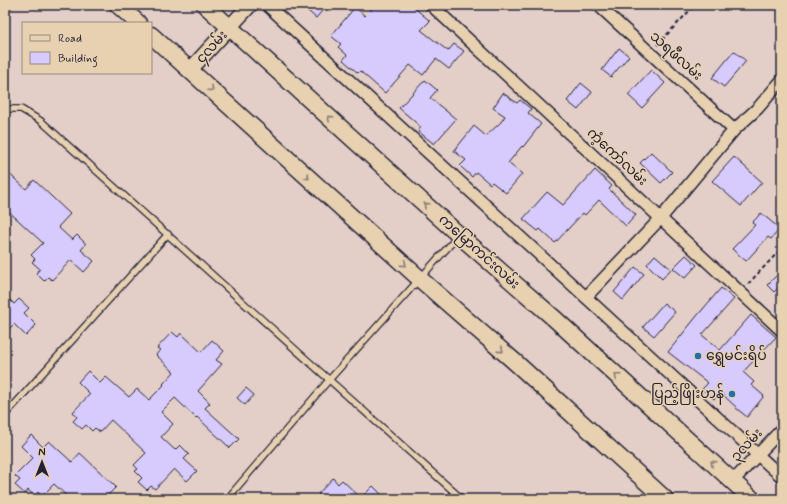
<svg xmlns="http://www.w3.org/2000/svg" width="787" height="504" font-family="Mynerve,'Noto Sans Myanmar',sans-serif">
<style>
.building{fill:#d7cafc;stroke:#22223b}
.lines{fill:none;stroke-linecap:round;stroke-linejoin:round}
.service-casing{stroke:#22223b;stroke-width:8}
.minor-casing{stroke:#22223b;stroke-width:14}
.tertiary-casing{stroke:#22223b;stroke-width:17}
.secondary-casing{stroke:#22223b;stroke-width:19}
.path{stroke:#22223b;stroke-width:2;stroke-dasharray:4 3;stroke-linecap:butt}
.service{stroke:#e8d1b0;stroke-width:5.5}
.minor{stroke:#e8d1b0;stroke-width:11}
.tertiary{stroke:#e8d1b0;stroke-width:14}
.secondary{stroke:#e8d1b0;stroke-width:16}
.oneway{stroke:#857a76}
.poi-dot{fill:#1f6fb2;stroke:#e8d1b0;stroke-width:1.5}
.labels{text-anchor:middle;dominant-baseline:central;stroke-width:3;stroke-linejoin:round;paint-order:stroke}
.street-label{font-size:14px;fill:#22223b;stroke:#e8d1b0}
.poi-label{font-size:14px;fill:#22223b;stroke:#e8d1b0;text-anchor:start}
</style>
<rect width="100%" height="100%" fill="#e3cfc7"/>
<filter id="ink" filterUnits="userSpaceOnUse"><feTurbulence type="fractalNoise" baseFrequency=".025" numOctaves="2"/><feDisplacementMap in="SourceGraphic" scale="8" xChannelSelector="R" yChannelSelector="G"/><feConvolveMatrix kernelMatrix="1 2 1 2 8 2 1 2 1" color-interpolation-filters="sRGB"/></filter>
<g filter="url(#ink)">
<g class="building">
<polygon points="301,5 327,5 316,18"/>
<polygon points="376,5 411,5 430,21 421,30 448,51 454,44 464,51 449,69 436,59 423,75 410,65 385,93 360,71 358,73 343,60 347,55 338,47 341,44 331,36 355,7 365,16"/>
<polygon points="619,48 629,56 611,77 602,70"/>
<polygon points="734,51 746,61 724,87 712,78"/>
<polygon points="651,70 665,83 642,108 628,95"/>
<polygon points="425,80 437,90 430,98 456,119 434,144 418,131 421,127 399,108"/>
<polygon points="581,83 592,92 578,110 567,101"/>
<polygon points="503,93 517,103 520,100 531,109 528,113 541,124 523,147 522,146 508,163 522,174 506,193 492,182 490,184 476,172 472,177 460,166 466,160 454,151 474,126 486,136 501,122 505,116 493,108"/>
<polygon points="651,152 672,172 661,183 640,163"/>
<polygon points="734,157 762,182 741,206 712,181"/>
<polygon points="5,170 26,189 34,180 70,214 58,227 72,240 77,235 86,244 81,250 94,261 84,272 71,260 52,280 48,277 44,281 36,273 40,269 32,262 35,259 31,255 43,243 5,208"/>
<polygon points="595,170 612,186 609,189 636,215 626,226 599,200 585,215 583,213 555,243 540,229 538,231 523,219 547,192 563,205"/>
<polygon points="761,213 780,229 771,239 768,237 746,261 732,249 755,225 752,223"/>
<polygon points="655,255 671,269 662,279 647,264"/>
<polygon points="686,255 697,265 685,278 673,268"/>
<polygon points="635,267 644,274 623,300 614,292"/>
<polygon points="782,270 782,284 774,292 767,285"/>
<polygon points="721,288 734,299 702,335 720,350 751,315 776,337 743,372 754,382 751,385 764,396 747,417 736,408 737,408 720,392 714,399 702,389 708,383 668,352 697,316"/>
<polygon points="5,295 14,304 19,299 29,308 24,313 36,325 26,336 14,324 5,333"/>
<polygon points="664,303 675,312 654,336 643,327"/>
<polygon points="172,332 178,337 181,333 201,352 212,340 224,351 216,360 222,364 198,391 210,403 205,408 239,439 230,448 197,417 196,418 175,398 161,412 173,424 161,437 175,450 180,445 189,454 184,459 197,471 187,481 174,469 155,489 151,486 147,490 138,482 142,478 135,471 138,469 134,465 146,453 111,420 100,432 95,428 92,431 86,425 82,429 73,421 77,417 73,412 90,394 78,382 88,371 100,383 106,377 129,397 137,389 149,400 164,385 163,384 174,372 156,355 160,350 157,348"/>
<polygon points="246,388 254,395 245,405 237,398"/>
<polygon points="31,435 43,447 49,441 72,462 80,453 116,487 104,499 70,499 54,484 42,496 38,492 35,496 28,490 25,494 15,485 20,480 15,476 33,458 21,446"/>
<polygon points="333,478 338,484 342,480 361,498 373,486 386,499 323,499 318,494"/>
</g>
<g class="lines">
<defs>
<g id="service">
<polyline points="5,10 9,5"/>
<polyline points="5,109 21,109 41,121 462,499"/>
<polyline points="5,415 168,234"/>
<polyline points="227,499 329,380 458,236"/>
</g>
<g id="minor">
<polyline points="267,5 782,477"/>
<polyline points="431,5 782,331"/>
<polyline points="598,5 734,130"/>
<polyline points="586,297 661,218 734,130 758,108 782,80"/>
<polyline points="733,481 782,429"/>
</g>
<polyline id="tertiary" points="190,70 250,5"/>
<g id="secondary">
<polyline points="118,5 138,23"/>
<polyline points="205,5 459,235 555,319 752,499"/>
<polyline points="151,35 420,279 515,362 665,499"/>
</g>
</defs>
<use href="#service" class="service-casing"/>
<use href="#minor" class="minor-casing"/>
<use href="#tertiary" class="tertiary-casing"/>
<use href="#secondary" class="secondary-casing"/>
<g class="path">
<polyline points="657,45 695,5"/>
<polyline points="748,284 782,248"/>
</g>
<use href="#service" class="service"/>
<use href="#minor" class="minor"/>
<use href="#tertiary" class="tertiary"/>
<use href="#secondary" class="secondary"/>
</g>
<defs><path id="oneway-chevron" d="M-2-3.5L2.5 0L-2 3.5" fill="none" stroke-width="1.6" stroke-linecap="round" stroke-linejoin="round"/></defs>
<g class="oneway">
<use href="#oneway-chevron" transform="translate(211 89) rotate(42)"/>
<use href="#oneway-chevron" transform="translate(330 118) rotate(-138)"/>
<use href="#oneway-chevron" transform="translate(307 177) rotate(42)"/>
<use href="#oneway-chevron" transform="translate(426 205) rotate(-138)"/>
<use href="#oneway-chevron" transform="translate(404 264) rotate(42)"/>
<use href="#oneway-chevron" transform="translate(501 350) rotate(41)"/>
<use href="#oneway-chevron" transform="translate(617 376) rotate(-138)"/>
<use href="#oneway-chevron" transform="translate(713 463) rotate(-138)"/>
</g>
</g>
<g class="poi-dot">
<circle cx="698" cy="356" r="4"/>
<circle cx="732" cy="394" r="4"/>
</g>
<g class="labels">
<g class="street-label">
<text transform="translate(212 47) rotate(-48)">၄လမ်း</text>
<text transform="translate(676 56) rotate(42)">သရဖီလမ်း</text>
<text transform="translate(617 157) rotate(43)">ကံ့ကော်လမ်း</text>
<text transform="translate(479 252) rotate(42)">ကမြောကင်းလမ်း</text>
<text transform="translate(747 445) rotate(-47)">၃လမ်း</text>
</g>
<g class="poi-label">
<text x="706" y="356">ရွှေမင်းရိပ်</text>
<text x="724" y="394" text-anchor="end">ပြည့်ဖြိုးဟန်</text>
</g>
</g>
<rect width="787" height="504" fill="none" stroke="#e8d1b0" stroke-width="20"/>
<rect x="10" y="10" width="767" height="484" fill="none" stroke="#22223b" stroke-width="1.5" filter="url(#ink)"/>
<rect x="22" y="22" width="130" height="52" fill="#e8d1b0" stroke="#998b81"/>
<rect x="30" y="35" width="20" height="6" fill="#e8d1b0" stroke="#998b81"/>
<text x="58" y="42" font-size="12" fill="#22223b">Road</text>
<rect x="30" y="52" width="20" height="12" fill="#d7cafc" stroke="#998b81"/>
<text x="58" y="62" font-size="12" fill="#22223b">Building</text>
<g transform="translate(42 462)" stroke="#e8d1b0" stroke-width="3" paint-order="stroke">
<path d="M0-3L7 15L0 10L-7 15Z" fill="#22223b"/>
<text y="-6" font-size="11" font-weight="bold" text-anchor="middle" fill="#22223b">N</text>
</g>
</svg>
